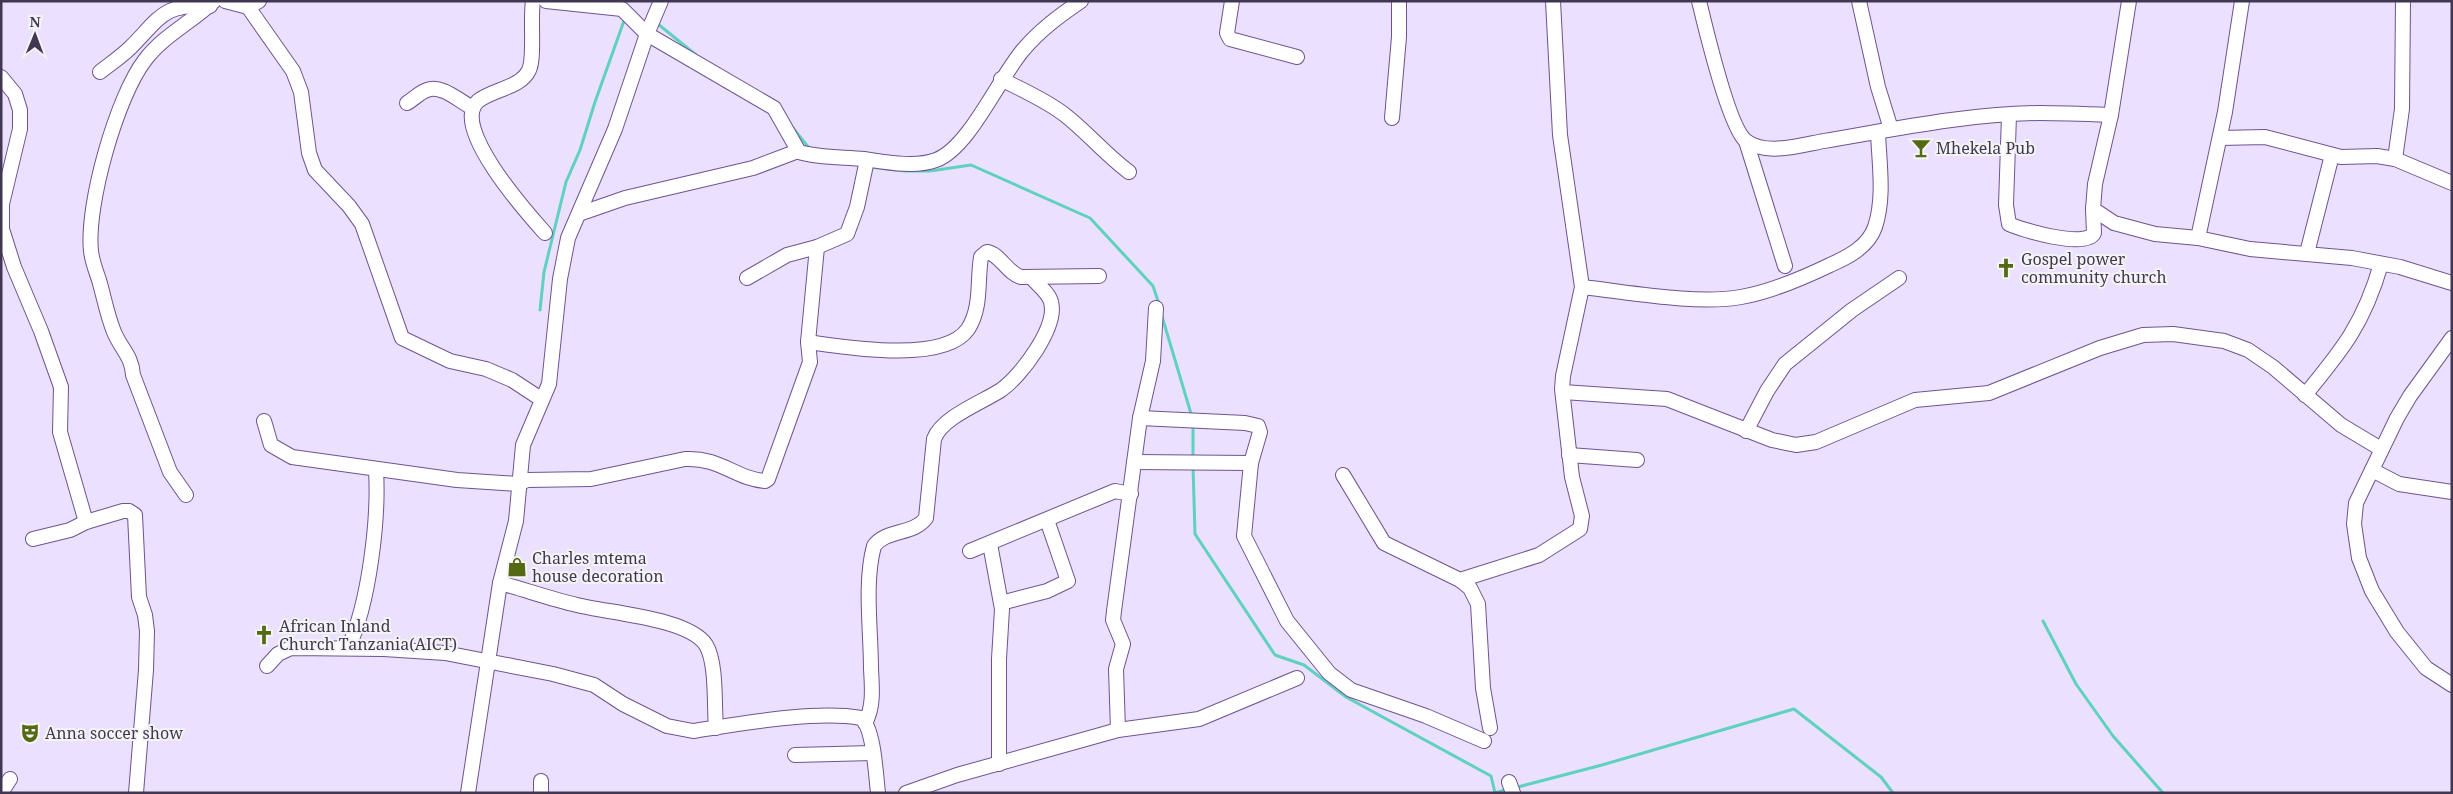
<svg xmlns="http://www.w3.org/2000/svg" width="2453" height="794" font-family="'Noto Serif',serif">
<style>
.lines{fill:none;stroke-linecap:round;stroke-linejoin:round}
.stream{stroke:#5fd1c0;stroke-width:3}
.minor-casing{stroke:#6e5393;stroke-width:16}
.minor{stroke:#fff;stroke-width:14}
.labels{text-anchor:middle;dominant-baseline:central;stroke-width:4;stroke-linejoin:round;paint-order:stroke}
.poi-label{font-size:16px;fill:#423753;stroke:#f4f4f4;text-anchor:start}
</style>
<rect width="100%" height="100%" fill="#ebe1fe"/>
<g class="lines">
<g class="stream">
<polyline points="658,22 658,24 696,55"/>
<polyline points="793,128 809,148"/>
<polyline points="870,167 905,171 930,171 971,165 1090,218 1153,286 1159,304"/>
<polyline points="540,310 544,272 566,182 580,150 595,102 625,18"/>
<polyline points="1161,313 1192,417"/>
<polyline points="1193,459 1193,423"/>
<polyline points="1193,466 1195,534 1275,655 1304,665 1346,697 1491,776 1495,793"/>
<polyline points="2043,621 2076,684 2113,736 2163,793"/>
<polyline points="1514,788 1602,765 1794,709 1881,777 1893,793"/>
<polyline points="1495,793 1508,789"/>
</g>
<defs>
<g id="minor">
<polyline points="225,1 248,7 259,1"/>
<path d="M533,1C530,18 535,58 529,70C521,88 493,89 478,101C449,126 528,214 545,233"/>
<path d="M546,1L622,9L647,34L774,108L799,152C819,158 843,157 864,159C885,162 915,168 936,160C969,148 999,78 1023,50C1040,30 1059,16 1081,1"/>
<polyline points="1232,1 1227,33 1230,39 1297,57"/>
<path d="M1699,1C1705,26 1729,128 1746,141C1766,156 1802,145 1824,141C1895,129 1966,114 2039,113C2063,113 2087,114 2111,115"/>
<polyline points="1859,1 1878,87 1891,129"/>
<polyline points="2129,1 2111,115 2095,184 2093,209 2114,223 2155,234 2198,238 2250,249 2352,258 2400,267 2452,283"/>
<polyline points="248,7 293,71 301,92 309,153 315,170 349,206 362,224 402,338 450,361 486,369 512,380 541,399"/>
<path d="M100,72C110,64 122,56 131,47C160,18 163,3 210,6"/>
<polyline points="1,77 15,94 20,110 20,129 2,204 2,229 14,267 41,331 61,387 60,432 86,522"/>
<path d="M1001,79C1022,90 1046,100 1065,115C1088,133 1106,155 1129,172"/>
<path d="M407,103C414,99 420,92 427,90C442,84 460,102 473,108"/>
<path d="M2009,115L2006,205L2009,224C2022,230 2086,249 2094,233L2093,209"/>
<polyline points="1392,118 1399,37 1399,1"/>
<polyline points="2220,138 2265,137 2341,157 2377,156 2395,159 2452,183"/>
<polyline points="1746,141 1785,266"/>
<polyline points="2395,159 2402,109 2403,1"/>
<polyline points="579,214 625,198 753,168 798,151"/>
<polyline points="2198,238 2225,112 2242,1"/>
<polyline points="2307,253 2332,155"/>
<polyline points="747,278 787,255 817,247 847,234 857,207 867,160"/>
<path d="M1582,287C1628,292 1697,305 1741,297C1770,292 1803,278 1830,265C1848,257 1868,247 1875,227C1885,197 1879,163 1878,132"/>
<polyline points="2452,338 2410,396 2397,418 2356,503 2354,524 2359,558 2372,591 2397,632 2426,668 2452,685"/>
<path d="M808,342C844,347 944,364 968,329C982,307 977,281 981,257L987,252C1000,254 1007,273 1021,277L1099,276"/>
<polyline points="1563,392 1667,399 1772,440 1796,445 1816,442 1915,400 1989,393 2100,348 2143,335 2173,334 2224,341 2248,350 2273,367 2341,425 2381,449"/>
<path d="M2305,395C2343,349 2364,323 2381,264"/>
<polyline points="1140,418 1245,423 1258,426 1260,432 1251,463 1244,536 1287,621 1329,673 1351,690 1426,716 1484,741"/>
<path d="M264,421L271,445L292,457L457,480L518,484L527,480L591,479L685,459C720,457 736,479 765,481L768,479L810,362L808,342L817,247"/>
<polyline points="1746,431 1767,391 1785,364 1852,310 1899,278"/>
<polyline points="1569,455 1637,460"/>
<polyline points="1134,462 1251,463"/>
<polyline points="2372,470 2399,484 2452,492"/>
<polyline points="1343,475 1384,543 1460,580 1470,588 1478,604 1483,688 1490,728"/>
<path d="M186,495L170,472L133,375C132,356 121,349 114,332C107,315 104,297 99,280C96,271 92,261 91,251C86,205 117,96 145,60C164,35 192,22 214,1"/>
<polyline points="33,539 70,530 86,522 123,511 129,511 135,515 139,597 145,615 147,631 146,670 136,793"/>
<polyline points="990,544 1002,609 999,659 999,764"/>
<polyline points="970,551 1115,491 1131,494"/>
<polyline points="1460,580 1539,555 1580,529 1582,516 1572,477 1562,389 1563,376 1582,287 1560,135 1553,1"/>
<path d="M500,583C526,590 551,599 577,605C608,613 689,618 706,645C717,663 714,706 716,728"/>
<polyline points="1001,603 1047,591 1068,581 1047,520"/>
<path d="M348,648C369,604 379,519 376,470"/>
<path d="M267,666L278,654L291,648L384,649L445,653L553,674L594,685L623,704L667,726L693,731C739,724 815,710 861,718C874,727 876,777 878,793"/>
<path d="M865,723C874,708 872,686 871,669C871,631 864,582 874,546C886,529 914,535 926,518L934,439C942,417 983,402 1001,390C1021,376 1058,327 1051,302C1049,293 1038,285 1032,278"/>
<polyline points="1118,730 1116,669 1123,644 1113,620 1114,611 1140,418 1153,361 1156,308"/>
<polyline points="795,755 873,753"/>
<polyline points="1509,782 1513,793"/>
<polyline points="1,793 10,779"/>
<polyline points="468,793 500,583 516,521 523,445 549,384 560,279 568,238 615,129 647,34 661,1"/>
<polyline points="541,793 541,781"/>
<polyline points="906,793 957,775 1118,730 1199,719 1297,678"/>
</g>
</defs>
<use href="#minor" class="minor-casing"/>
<use href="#minor" class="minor"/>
</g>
<defs>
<symbol id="bar-bare" viewBox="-9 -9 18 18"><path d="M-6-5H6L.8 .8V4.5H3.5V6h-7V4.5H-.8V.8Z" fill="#556813" stroke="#f4f4f4" stroke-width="2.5" paint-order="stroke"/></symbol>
<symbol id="church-bare" viewBox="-9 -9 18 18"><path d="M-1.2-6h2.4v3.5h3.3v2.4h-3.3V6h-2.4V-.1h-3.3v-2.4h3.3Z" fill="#556813" stroke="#f4f4f4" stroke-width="2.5" paint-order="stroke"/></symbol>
<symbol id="shop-bare" viewBox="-9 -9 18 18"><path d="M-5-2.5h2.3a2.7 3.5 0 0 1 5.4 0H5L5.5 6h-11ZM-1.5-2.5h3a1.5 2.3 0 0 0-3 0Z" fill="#556813" stroke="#f4f4f4" stroke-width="2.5" paint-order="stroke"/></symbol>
<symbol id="theatre-bare" viewBox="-9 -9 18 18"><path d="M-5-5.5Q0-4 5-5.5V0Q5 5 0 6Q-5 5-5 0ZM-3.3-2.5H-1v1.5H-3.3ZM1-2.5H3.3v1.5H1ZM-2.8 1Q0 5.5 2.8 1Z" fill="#556813" stroke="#f4f4f4" stroke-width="2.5" paint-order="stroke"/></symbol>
</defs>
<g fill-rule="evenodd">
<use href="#bar-bare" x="1907" y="134" width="28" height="28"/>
<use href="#church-bare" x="1992" y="254" width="28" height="28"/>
<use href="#shop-bare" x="503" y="553" width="28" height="28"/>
<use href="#church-bare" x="250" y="621" width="28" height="28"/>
<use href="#theatre-bare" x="16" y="719" width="28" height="28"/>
</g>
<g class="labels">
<g class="poi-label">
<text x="1936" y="148">Mhekela Pub</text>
<text x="2021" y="259">Gospel power<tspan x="2021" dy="18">community church</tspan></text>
<text x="532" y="558">Charles mtema<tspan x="532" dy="18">house decoration</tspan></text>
<text x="279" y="626">African Inland<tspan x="279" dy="18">Church Tanzania(AICT)</tspan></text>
<text x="45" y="733">Anna soccer show</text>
</g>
</g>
<rect width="2453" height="794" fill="none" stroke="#423753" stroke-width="5"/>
<g transform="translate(35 35) rotate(1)" stroke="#f4f4f4" stroke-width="4" paint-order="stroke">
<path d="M0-4L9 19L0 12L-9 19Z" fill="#423753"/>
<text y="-8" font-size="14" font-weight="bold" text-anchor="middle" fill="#423753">N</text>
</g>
</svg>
